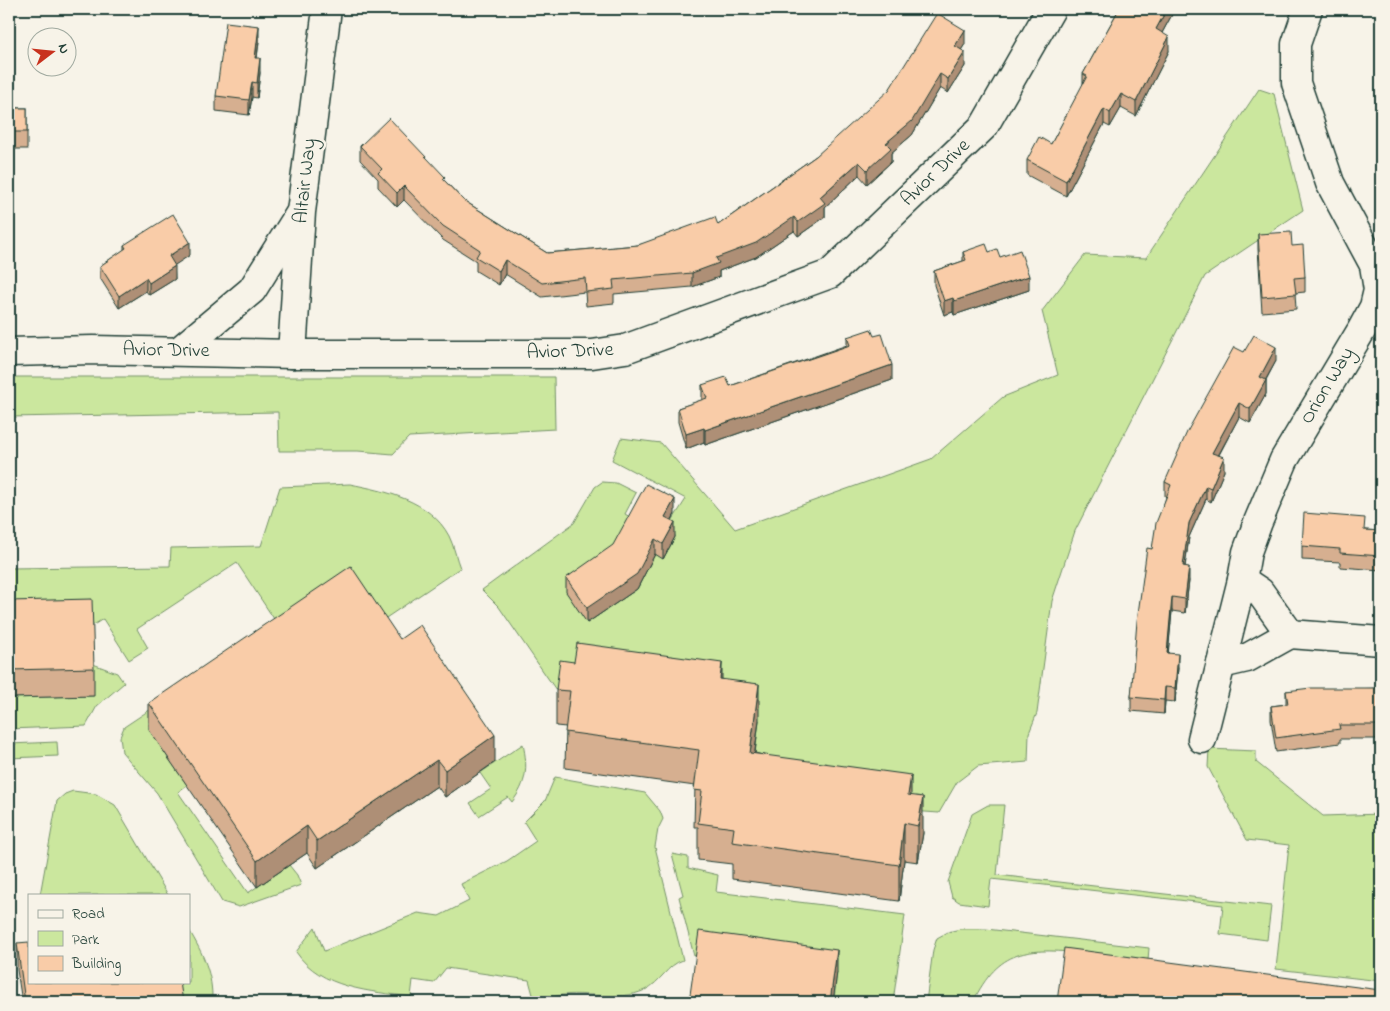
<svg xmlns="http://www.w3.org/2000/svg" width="1390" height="1011" font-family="'Indie Flower',sans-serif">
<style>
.green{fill:#cbe79e;stroke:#759269}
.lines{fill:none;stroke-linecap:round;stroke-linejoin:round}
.minor-casing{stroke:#1f3d34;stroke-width:31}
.minor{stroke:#f7f3e8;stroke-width:28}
.wall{fill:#d6af90;stroke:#1f3d34}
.shaded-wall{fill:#ae8f76;stroke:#1f3d34}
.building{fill:#f9cca8;stroke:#1f3d34}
.labels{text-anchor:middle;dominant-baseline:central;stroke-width:5;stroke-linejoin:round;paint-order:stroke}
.street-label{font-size:20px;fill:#1f3d34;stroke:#f7f3e8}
</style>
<rect width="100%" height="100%" fill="#f7f3e8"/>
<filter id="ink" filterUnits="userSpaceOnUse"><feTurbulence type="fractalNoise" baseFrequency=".02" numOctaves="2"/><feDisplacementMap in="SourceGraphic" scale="10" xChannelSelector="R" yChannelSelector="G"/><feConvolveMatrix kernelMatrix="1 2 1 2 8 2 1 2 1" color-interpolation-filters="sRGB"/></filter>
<g filter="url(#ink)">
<g class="green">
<path d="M1259,89L1274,94L1303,210L1205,276L1075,531L1052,601L1037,713L1029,733L1028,762L978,766L957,782L939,813L911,811L556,690L499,607L482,590L574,523L595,487L602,482L616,483L636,493L625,514C647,526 644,550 664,558L665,532L686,499L612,460L621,438L661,443L735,529L931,459L1003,397L1058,375L1042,311L1085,255L1146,258Z"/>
<polygon points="9,377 554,377 555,429 409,437 393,454 358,451 279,451 278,412 9,417"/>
<path d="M350,484C385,491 430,500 449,536C454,546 456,558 460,568L374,626L286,637L237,563L137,629L148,648L129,660L103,619L92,626L9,628V568L170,566L171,548L261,546L280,487Z"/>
<polygon points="93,664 117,673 124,683 97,706 86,726 9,729 9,698 93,696"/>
<polygon points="151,709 149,730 187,785 178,792 248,893 289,865 297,875 301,885 239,907 222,902 157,793 122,752 120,737 124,727"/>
<polygon points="57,742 58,756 9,758 9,744"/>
<path d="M523,744C528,767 527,783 512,802L508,797L479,816L470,803L491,789L480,773Z"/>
<polygon points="1209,749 1256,751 1256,762 1323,816 1381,814 1381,981 1276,969 1289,845 1247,840 1208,767"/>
<path d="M555,777L645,793L660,811L663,819L658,829L655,847L683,960C667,965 661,982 645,990C617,1003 586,990 557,996C546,998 550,1002 535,1002L529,980L446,968L434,983L413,980L411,997C370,991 321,989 296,952L315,927L324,951L418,913L439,916L469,901L461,884L507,861L536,841L524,822L545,801Z"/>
<polygon points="73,791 96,794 115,805 168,895 40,895 57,801 65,794"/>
<polygon points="988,805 1004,805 997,875 1271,906 1267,940 1220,934 1223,905 991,879 988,906 959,902 952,897 948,882 972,814"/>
<polygon points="672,854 688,857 688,868 718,875 716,892 905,915 893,1002 844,1002 844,1000 834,999 837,972 699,953 694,956 679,897 683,895"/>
<path d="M960,929H986L1149,948L1148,960C1126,958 1104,955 1082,953C1028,948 999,948 973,1002H926L933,950L937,938L948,932Z"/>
<path d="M189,930C203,954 213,974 212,1002H179L176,982H189Z"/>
</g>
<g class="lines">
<defs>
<g id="minor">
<polyline points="179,351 252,290 299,215"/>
<polyline points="9,352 93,350 292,354 592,354 625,349 830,274 984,126 1051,9"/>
<polyline points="292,354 301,212 327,9"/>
<polyline points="1242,580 1260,592 1290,634 1381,641"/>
<polyline points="1221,664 1247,658 1290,634"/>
<polyline points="1202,739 1242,580 1247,552 1258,522 1284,460 1361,331 1374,307 1378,290 1374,265 1330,183 1296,83 1296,44 1308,9"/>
</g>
</defs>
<use href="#minor" class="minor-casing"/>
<use href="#minor" class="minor"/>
</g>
<g class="wall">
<polygon points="9,9 12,9 13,74 9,74"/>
<polygon points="1119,9 1175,9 1162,33 1169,51 1136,116 1121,108 1110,127 1104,124 1066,196 1027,175 1027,160 1051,144 1083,85 1083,74"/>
<polygon points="259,41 257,58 260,73 257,98 252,97 249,115 216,111 216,96"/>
<polygon points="965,44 961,50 965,66 948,93 940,88 912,135 891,153 891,162 867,184 859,175 825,207 825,217 798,236 794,231 756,257 719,271 719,277 692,287 614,294 614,303 586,306 585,292 542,297 505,274 499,285 476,271 476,261 443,240 404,200 397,207 378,187 378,179 360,160 360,146 445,181 463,200 547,253 638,245 718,225 816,156"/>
<rect x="9" y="108" width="18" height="41"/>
<polygon points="1258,234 1292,246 1305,277 1305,292 1295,293 1296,309 1262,312 1258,249"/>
<polygon points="124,245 190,255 174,265 175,279 149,295 146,291 119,308 100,278 100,266 124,250"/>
<polygon points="963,252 989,252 1000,257 1029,290 954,315 953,312 944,315 934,285 934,271 963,261"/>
<polygon points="874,336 892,380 705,445 704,442 686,449 678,422 678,408 702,400 702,385 730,386 847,345 847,337"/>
<polygon points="1244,352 1276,361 1266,380 1266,394 1250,423 1239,417 1219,455 1224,471 1211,502 1206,499 1189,537 1185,567 1189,581 1185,613 1172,611 1168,653 1178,668 1175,702 1165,701 1164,714 1131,711 1131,697 1152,549 1166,497 1165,496 1165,482"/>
<polygon points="675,514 672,520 675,537 663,559 655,554 637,589 587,623 566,592 566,578"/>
<polygon points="1365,530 1381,531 1381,570 1340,567 1340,562 1302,560 1302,546"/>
<polygon points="9,601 94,668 94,696 9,698"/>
<polygon points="400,639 495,762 445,797 437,786 317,868 307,853 257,887 149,730 149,703"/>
<polygon points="722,679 759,720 755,753 911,795 923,833 918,862 904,860 899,901 732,879 732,864 698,860 698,827 694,827 695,786 565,768 566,727 556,726 556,690"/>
<polygon points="1381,688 1381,739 1340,739 1340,743 1276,752 1271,720 1271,706 1286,704 1286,691"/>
<polygon points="17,943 183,1002 22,1002 17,970"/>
</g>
<g class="shaded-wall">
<polygon points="1167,9 1175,9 1156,44 1156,29"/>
<polygon points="259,26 259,41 255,73 255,58"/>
<polygon points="965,30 965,44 955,60 955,46"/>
<polygon points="1169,37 1169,51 1136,116 1136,102"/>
<polygon points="965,52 965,66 948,93 948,79"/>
<polygon points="260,58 260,73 257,98 257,83"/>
<polygon points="940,74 940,88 912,135 891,153 891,162 867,184 867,170"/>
<polygon points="252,82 252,97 249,115 249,100"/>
<polygon points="1121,94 1121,108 1110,127 1110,113"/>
<polygon points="1104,109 1104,124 1066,196 1066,181"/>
<polygon points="859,162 859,175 825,207 825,217 798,236 798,222 820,197"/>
<polygon points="404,186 404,200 397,207 397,193"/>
<polygon points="794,217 794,231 756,257 719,271 719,277 692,287 692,273 716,258"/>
<polygon points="190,242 190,255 169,269 169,256"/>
<polygon points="505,260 505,274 499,285 499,271"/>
<polygon points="175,266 175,279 149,295 149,283"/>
<polygon points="1029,276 1029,290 954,315 954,301"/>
<polygon points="146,278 146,291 119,308 119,296"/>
<polygon points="953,298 953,312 944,315 944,301"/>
<polygon points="1276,347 1276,361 1260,390 1260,377"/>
<polygon points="892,365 892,380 705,445 705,430"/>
<polygon points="1266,380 1266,394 1250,423 1250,409"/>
<polygon points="1239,403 1239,417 1212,467 1212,453"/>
<polygon points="704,428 704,442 686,449 686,434"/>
<polygon points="1224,457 1224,471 1211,502 1211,488"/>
<polygon points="1206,486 1206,499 1189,537 1183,580 1183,566 1189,523"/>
<polygon points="675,499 675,514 665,532 665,517"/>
<polygon points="675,522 675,537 663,559 663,544"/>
<polygon points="655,539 655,554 637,589 587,623 587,608"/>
<polygon points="1189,567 1189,581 1185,613 1185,599"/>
<polygon points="1172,597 1172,611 1167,667 1167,653"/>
<polygon points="1178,654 1178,668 1175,702 1175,688"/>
<polygon points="722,663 722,700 720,679"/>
<polygon points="759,684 759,720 750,789 750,753"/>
<polygon points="1165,687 1165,701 1164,714 1164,700"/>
<polygon points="495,735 495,762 445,797 445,770"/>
<polygon points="437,760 437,786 317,868 317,841"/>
<polygon points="911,775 911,811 908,795"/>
<polygon points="923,797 923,833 918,862 918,826"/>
<polygon points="904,823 904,860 899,901 899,865"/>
<polygon points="307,826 307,853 257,887 257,861"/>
<polygon points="837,950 837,972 833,1002 830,1002"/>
</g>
<g class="building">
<polygon points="9,9 12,9 13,56 9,56"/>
<polygon points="1119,9 1167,9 1156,29 1169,37 1136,102 1121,94 1110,113 1104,109 1066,181 1027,160 1039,137 1051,144 1087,76 1083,74"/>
<polygon points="937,13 965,30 955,46 965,52 948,79 940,74 912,121 886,143 891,148 867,170 859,162 820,197 825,203 798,222 794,217 756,243 716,258 719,263 692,273 613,280 614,289 586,292 585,278 542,283 505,260 499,271 476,257 480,250 443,226 404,186 397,193 378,173 382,169 360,146 389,118 445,177 443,179 463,200 547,253 638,245 715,217 718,225 816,156 889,90"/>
<polygon points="226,22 259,26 255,58 260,58 257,83 252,82 249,100 216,96"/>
<rect x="9" y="108" width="18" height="24"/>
<polygon points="173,214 190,242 169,256 175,266 149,283 146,278 119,296 100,266 126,248 124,245"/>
<polygon points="1291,232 1292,246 1303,245 1305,277 1294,278 1296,294 1262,297 1258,234"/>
<polygon points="986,244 989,252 997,249 1000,257 1020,250 1029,276 954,301 953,298 944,301 934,271 966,260 963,252"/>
<polygon points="871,329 874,336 882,334 892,365 705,430 704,428 686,434 678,408 707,398 702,385 726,377 730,386 850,345 847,337"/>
<polygon points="1254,335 1276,347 1260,377 1266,380 1250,409 1239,403 1212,453 1224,457 1211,488 1206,486 1189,523 1183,566 1189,567 1185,599 1172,597 1167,653 1178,654 1175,688 1165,687 1164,700 1131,697 1137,621 1147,548 1152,549 1156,523 1171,485 1165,482 1187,432 1234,347 1244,352"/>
<polygon points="646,484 675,499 665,517 675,522 663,544 655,539 637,574 587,608 566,578 613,545"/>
<polygon points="1304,513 1365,518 1364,530 1381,531 1381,556 1340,553 1340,549 1302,546"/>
<polygon points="351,566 400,639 420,625 495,735 445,770 437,760 317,841 307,826 257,861 149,703"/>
<polygon points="92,599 94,668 9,670 9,601"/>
<polygon points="577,643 722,663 720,679 759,684 750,753 911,775 908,795 923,797 918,826 904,823 899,865 732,842 734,828 698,823 702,791 694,790 699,750 565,732 570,691 556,690 560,660 574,662"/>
<polygon points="1311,688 1381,688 1381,725 1339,725 1340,729 1276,738 1271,706 1288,704 1286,691"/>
<polygon points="699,931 837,950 830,1002 689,1002"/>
<polygon points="29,942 29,982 180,982 183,1002 25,1002 17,943"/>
<polygon points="1064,948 1380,990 1378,1002 1057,1002"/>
</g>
</g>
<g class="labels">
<g class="street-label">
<text transform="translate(936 173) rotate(-44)">Avior Drive</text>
<text transform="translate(306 181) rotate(-84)">Altair Way</text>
<text transform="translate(166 351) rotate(1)">Avior Drive</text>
<text transform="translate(570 352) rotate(-2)">Avior Drive</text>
<text transform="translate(1328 386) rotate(-59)">Orion Way</text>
</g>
</g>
<rect width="1390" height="1011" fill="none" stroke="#f7f3e8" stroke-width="30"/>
<rect x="15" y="15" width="1360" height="981" fill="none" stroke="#1f3d34" stroke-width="2" filter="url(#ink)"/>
<rect x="28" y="894" width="162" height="90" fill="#f7f3e8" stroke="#a1aaa0"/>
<rect x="38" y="910" width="25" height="8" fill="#f7f3e8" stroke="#a1aaa0"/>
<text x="72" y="918" font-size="15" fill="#1f3d34">Road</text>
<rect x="38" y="931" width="25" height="15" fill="#cbe79e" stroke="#a1aaa0"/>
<text x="72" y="944" font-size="15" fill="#1f3d34">Park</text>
<rect x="38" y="956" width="25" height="15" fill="#f9cca8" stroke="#a1aaa0"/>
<text x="72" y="968" font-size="15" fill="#1f3d34">Building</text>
<g transform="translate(52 52) rotate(74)"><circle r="24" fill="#f7f3e8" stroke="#a1aaa0"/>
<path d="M0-4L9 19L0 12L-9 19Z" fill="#c8321e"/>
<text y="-8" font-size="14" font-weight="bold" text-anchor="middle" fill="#1f3d34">N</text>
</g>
</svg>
